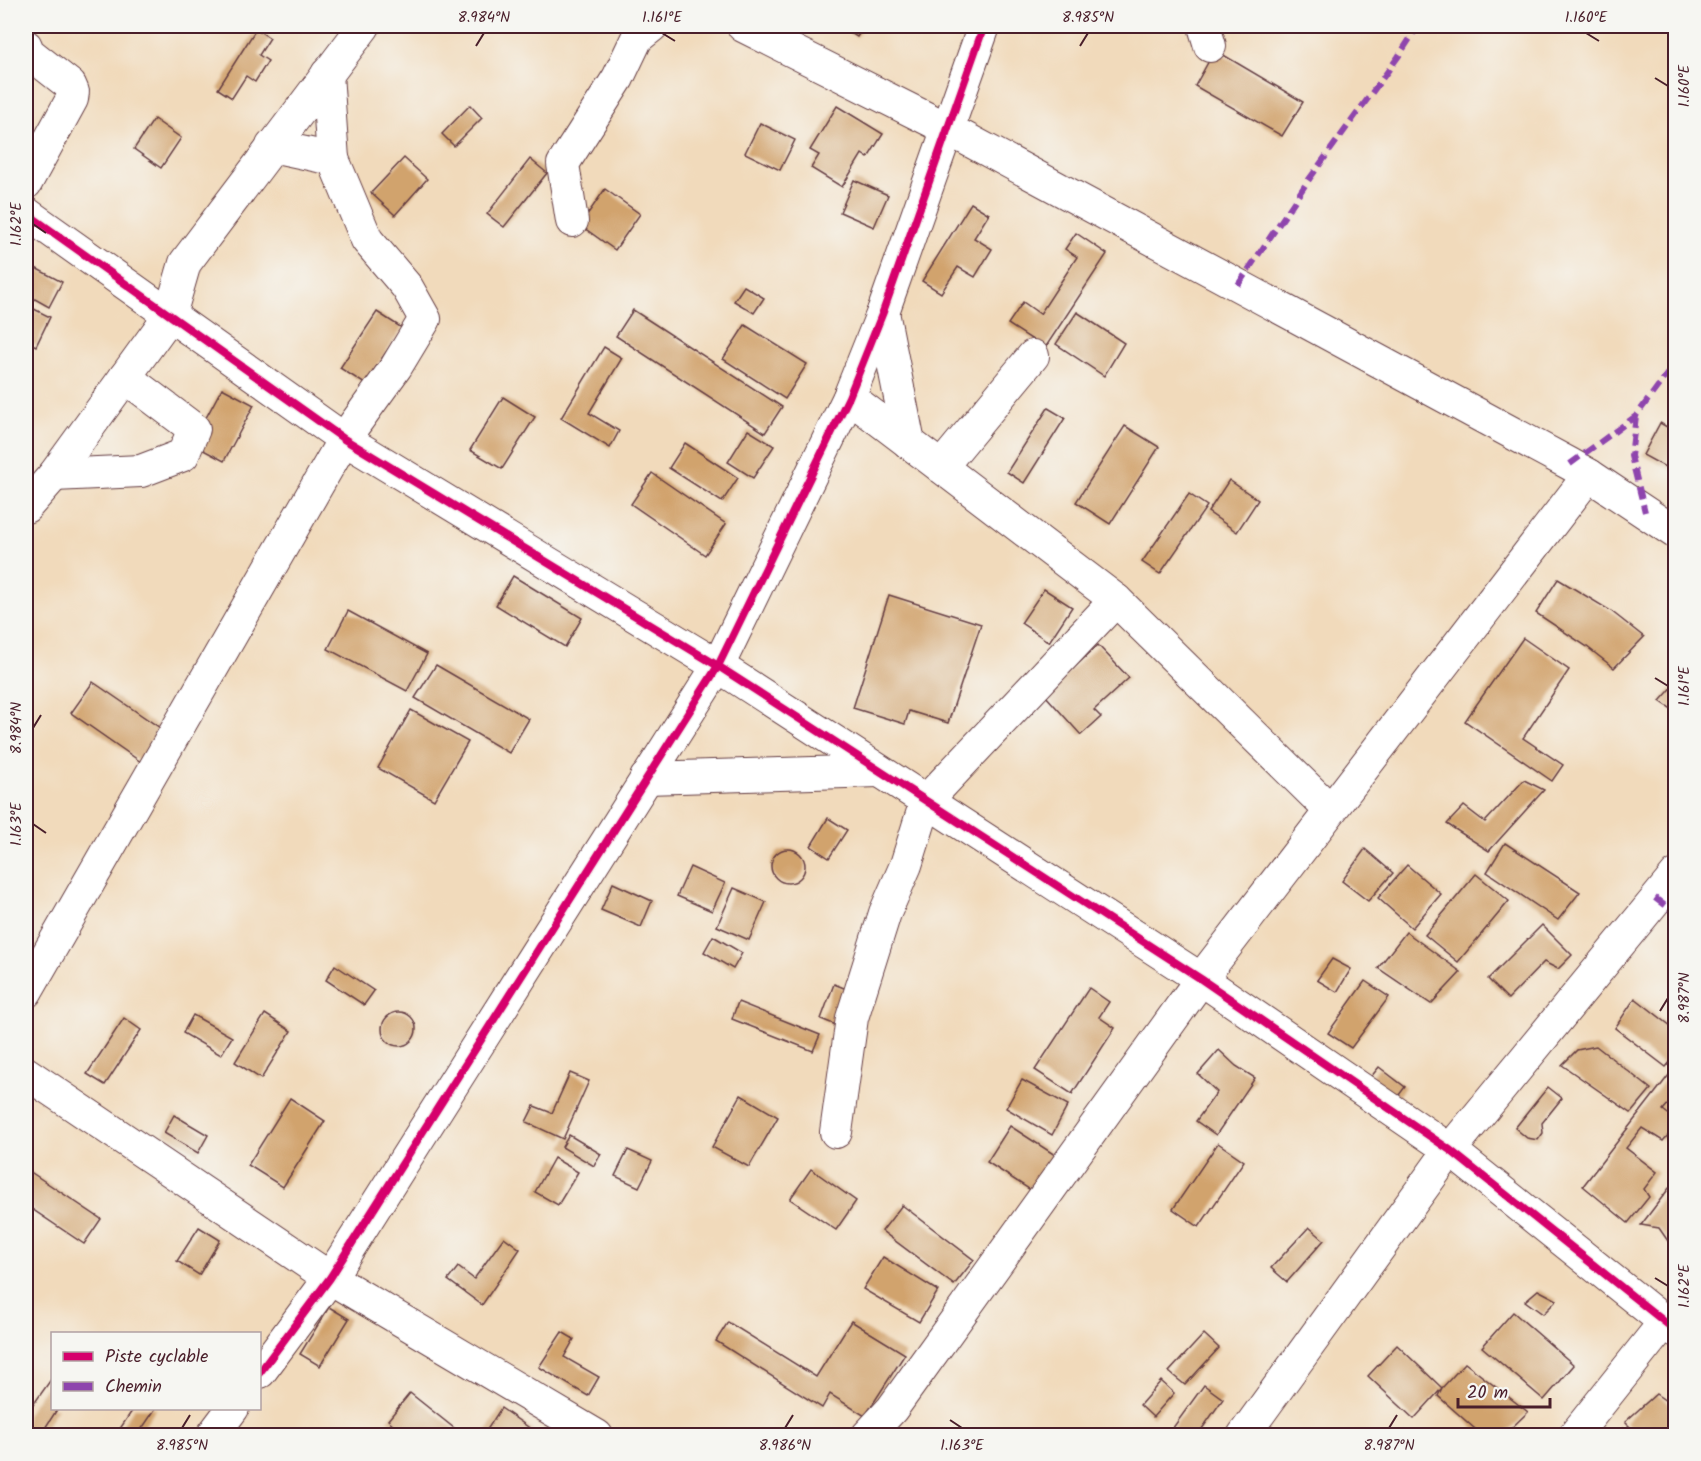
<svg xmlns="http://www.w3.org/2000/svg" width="1701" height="1461" font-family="Kalam,sans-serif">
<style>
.building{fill:#d1a36d}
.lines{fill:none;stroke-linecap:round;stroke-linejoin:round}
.minor-casing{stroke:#633b41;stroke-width:34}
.minor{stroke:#fff;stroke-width:32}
.quiet{stroke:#8e44ad;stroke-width:6;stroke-dasharray:12 6;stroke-linecap:butt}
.cycleway-casing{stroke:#f6f6f2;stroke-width:11}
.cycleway{stroke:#d6006c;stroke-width:8}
.ticks{fill:none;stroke:#4a1f2b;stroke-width:2}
.neatline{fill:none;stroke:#4a1f2b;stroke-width:2}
.ticks-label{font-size:15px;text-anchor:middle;fill:#4a1f2b}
</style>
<rect width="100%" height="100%" fill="#f6f6f2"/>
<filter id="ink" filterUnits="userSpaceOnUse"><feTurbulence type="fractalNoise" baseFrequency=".0167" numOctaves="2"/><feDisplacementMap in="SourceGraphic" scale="12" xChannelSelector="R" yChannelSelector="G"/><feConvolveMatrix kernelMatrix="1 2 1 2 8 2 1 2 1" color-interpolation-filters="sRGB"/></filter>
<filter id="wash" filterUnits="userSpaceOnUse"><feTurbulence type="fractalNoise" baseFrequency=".008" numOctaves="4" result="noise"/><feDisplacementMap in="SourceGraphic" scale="24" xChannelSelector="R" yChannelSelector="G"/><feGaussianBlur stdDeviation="1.35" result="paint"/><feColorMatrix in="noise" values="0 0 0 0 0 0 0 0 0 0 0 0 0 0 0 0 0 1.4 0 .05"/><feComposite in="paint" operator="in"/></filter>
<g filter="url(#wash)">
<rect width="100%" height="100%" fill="#f1dabb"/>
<g id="blocks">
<g class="building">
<polygon points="839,26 864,26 857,37"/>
<polygon points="256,29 270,38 259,55 268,61 255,82 246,76 232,98 218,89"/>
<polygon points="1215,50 1303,102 1282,136 1195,86"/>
<polygon points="470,105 482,118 454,146 442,134"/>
<polygon points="837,106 883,134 868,158 862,154 842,187 811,168 819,155 810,150"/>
<polygon points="154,119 181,138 161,168 134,149"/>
<polygon points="760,123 795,140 780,170 745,153"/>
<polygon points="26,138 37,145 26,162"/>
<polygon points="404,158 427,179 395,215 371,193"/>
<polygon points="530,159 547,173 504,227 487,214"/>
<polygon points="854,180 888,195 874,227 840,212"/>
<polygon points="605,189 640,214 615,250 580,225"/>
<polygon points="971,203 989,214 974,238 992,249 975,277 958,267 941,293 922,281"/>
<polygon points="1076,233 1107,254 1045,348 1008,324 1023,302 1040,314 1077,257 1065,249"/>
<polygon points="26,263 62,282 49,307 26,294"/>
<polygon points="744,286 764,298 754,313 734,301"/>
<polygon points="26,305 50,317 36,346 26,341"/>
<polygon points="633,310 782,407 765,433 616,336"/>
<polygon points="377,312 402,328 365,384 340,368"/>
<polygon points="1077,312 1124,343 1104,376 1056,344"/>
<polygon points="745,325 807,364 785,399 723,359"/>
<polygon points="604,347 622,358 589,413 619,431 610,448 561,418"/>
<polygon points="222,388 254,405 224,461 192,444"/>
<polygon points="503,397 535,417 502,469 470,450"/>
<polygon points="1048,408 1065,418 1024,483 1007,472"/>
<polygon points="1660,423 1676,432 1676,473 1643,455"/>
<polygon points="1125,426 1159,447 1110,524 1076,502"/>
<polygon points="748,430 774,446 753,478 728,462"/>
<polygon points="685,443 738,478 722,502 669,468"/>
<polygon points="652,473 726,524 705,555 631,504"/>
<polygon points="1229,480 1258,500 1237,532 1208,512"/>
<polygon points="1189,494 1207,506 1160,574 1142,562"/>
<polygon points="513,576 582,618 565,647 496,605"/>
<polygon points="1558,579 1611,611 1644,637 1614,668 1586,646 1536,613"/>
<polygon points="1044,589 1072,607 1049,642 1021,623"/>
<polygon points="889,595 981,624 948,723 909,711 905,724 853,708"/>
<polygon points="348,611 427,654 407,691 328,649"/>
<polygon points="1523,638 1569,670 1523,738 1563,765 1552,781 1465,721"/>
<polygon points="1098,645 1129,678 1094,710 1101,717 1081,735 1045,695"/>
<polygon points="436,665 529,719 509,753 415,698"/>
<polygon points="93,682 163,730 141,762 71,713"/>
<polygon points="1676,683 1676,712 1660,701"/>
<polygon points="411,710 468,742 434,800 378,768"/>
<polygon points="1524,780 1544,790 1489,851 1447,824 1464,806 1485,822"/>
<polygon points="828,818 847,830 829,858 811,846"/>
<polygon points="1505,843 1580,892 1558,920 1487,872"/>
<polygon points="1365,849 1393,873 1368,901 1342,881"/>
<circle cx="788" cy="866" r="17"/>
<polygon points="1407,865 1441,894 1412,928 1378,898"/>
<polygon points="690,867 725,883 712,911 677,896"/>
<polygon points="1476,874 1509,901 1458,962 1425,935"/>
<polygon points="613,883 652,901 641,927 601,910"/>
<polygon points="734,888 766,902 749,940 717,926"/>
<polygon points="1542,925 1572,955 1558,969 1544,962 1508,999 1488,979"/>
<polygon points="1406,932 1461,972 1431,1004 1378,968"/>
<polygon points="713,936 742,953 733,969 704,952"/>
<polygon points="1332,959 1351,969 1337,992 1317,980"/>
<polygon points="335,965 374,991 364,1005 326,980"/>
<polygon points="1365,981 1389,997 1351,1048 1328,1033"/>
<polygon points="834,984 849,990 836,1025 821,1019"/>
<polygon points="1089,988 1109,1002 1099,1017 1115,1028 1072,1094 1035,1070"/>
<polygon points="1635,998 1676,1030 1676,1055 1666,1067 1615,1028"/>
<polygon points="738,1002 820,1035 813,1051 732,1019"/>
<circle cx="399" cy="1029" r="17"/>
<polygon points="265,1014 291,1031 261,1079 235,1062"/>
<polygon points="193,1015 232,1037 221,1055 183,1033"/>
<polygon points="124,1018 141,1030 105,1085 87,1074"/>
<polygon points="1596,1046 1651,1089 1631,1113 1562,1065 1577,1050"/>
<polygon points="1219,1050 1236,1066 1255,1078 1216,1135 1196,1121 1217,1092 1198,1074"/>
<polygon points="1676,1066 1676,1095 1663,1110 1676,1120 1676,1126 1663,1141 1642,1128 1626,1148 1657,1172 1644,1189 1649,1197 1628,1223 1583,1186"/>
<polygon points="1379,1067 1405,1087 1396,1099 1370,1078"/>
<polygon points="570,1073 589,1081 563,1139 526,1122 534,1106 552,1113"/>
<polygon points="1022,1080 1068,1105 1052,1135 1006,1108"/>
<polygon points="1548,1087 1562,1098 1542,1123 1543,1133 1538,1140 1527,1138 1515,1128"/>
<polygon points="741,1095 778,1117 749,1167 712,1147"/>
<polygon points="290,1098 325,1121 283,1187 248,1165"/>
<polygon points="174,1115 208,1135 198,1153 164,1133"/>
<polygon points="1010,1126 1055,1155 1032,1191 987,1162"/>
<polygon points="569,1135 601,1154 594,1166 562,1147"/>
<polygon points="1218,1143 1244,1161 1199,1227 1173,1209"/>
<polygon points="628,1150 652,1161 639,1187 615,1176"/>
<polygon points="554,1158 578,1172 558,1205 535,1192"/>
<polygon points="26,1169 101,1219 84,1244 26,1205"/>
<polygon points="811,1169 856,1201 836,1230 790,1199"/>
<polygon points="1670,1187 1676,1189 1676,1232 1668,1241 1659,1228 1641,1225"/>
<polygon points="902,1205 974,1260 954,1285 882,1231"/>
<polygon points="199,1227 220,1240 199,1275 177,1261"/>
<polygon points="1309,1227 1324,1240 1287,1282 1271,1268"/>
<polygon points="504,1237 520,1249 482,1305 448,1280 458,1267 474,1279"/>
<polygon points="883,1257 938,1291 919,1322 863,1289"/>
<polygon points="1538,1290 1557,1300 1543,1314 1525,1301"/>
<polygon points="329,1307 349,1319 320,1366 300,1354"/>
<polygon points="1513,1312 1574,1365 1544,1400 1482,1347"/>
<polygon points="851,1321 905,1354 865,1416 830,1394 822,1408 716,1341 728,1322 816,1377"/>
<polygon points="562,1332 574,1339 564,1357 599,1377 588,1396 539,1367"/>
<polygon points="1204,1334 1219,1348 1185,1385 1169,1372"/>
<polygon points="1397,1345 1442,1388 1465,1363 1528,1412 1503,1436 1483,1436 1438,1396 1442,1388 1414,1419 1368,1376"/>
<polygon points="52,1378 52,1408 58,1408 40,1436 26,1436 26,1415"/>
<polygon points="1161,1381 1174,1393 1153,1417 1140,1405"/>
<polygon points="1204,1385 1223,1399 1197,1436 1167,1436"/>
<polygon points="410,1393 464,1436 407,1436 388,1420"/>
<polygon points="1656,1394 1676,1408 1676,1436 1639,1436 1625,1422"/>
<polygon points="134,1408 156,1408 137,1436 115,1436"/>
<polygon points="501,1408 541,1436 483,1436"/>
<polygon points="1623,1428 1631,1436 1615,1436"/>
</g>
</g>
</g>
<g filter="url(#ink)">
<use href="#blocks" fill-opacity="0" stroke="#633b41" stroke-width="1.5"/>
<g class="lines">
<defs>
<g id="minor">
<polyline points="743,26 948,129 1570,464 1589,475 1676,533"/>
<polyline points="1204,26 1210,46"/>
<polyline points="26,46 28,52 70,85 73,92 72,99 26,183"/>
<polyline points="327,74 333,159"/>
<polyline points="26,213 344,439 718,666 1201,979 1450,1150 1676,1331"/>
<polyline points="572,221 563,164 618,78 637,38 652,26"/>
<polyline points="883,312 909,443"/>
<polyline points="849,397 1116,600 1330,810"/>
<polyline points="941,467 1033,356"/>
<polyline points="54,475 141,471 183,455 194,429 125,377"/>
<polyline points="26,507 54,475 170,315 185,263 364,26"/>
<polyline points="646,778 879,771"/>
<polyline points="26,992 344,439 396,367 425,319 407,287 367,240 333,159 272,146"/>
<polyline points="26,1073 330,1278 597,1436"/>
<polyline points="836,1132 852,1018 885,913 906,865 926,801 1116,600"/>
<polyline points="260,1372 330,1278 718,666 849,397 883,312 984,26"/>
<polyline points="212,1436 233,1408"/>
<polyline points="867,1436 892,1409 1201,979 1589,475"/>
<polyline points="1243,1436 1450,1150 1676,875"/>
<polyline points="1574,1436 1664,1323"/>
</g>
</defs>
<use href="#minor" class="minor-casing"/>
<use href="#minor" class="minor"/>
<g class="quiet">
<polyline points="1238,285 1310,178 1398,57 1418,26"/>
<polyline points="1636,416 1631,456 1645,512"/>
<polyline points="1570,464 1636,416 1667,374 1676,367"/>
<polyline points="1655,898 1676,914"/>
</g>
<defs>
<g id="cycleway">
<polyline points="26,213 344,439 718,666 1201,979 1450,1150 1676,1331"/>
<polyline points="260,1372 330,1278 718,666 849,397 883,312 984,26"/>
</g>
</defs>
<use href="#cycleway" class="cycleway-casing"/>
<use href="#cycleway" class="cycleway"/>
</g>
</g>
<path class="ticks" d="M662,33L675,41M1586,33L1599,41M476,46L484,33M1080,46L1088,33M1655,78L1668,86M33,224L46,233M1655,678L1668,686M33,728L41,715M33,824L46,833M1660,1011L1668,998M1655,1278L1668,1286M950,1420L962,1428M182,1428L190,1415M785,1428L793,1415M1389,1428L1397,1415"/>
<rect width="1701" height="1461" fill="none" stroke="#f6f6f2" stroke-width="66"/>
<rect x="51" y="1332" width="210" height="78" fill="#f6f6f2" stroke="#b1a0a2" stroke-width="1.5"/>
<rect x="63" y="1352" width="30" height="9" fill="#d6006c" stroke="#b1a0a2" stroke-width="1.5"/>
<text x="105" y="1362" font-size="18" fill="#4a1f2b">Piste cyclable</text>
<rect x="63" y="1382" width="30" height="9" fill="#8e44ad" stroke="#b1a0a2" stroke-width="1.5"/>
<text x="105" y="1392" font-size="18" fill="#4a1f2b">Chemin</text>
<path d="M1458 1398v9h92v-9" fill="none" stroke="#4a1f2b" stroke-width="3"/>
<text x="1467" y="1398" font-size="18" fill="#4a1f2b" stroke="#f6f6f2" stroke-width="4.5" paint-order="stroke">20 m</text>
<rect x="33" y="33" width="1635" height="1395" class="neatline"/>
<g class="ticks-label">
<text x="484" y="22">8.984°N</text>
<text x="662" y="22">1.161°E</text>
<text x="1088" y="22">8.985°N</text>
<text x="1586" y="22">1.160°E</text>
<text transform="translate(1684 86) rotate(-90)" y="5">1.160°E</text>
<text transform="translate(16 224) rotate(-90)" y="5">1.162°E</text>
<text transform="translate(1684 686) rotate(-90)" y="5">1.161°E</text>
<text transform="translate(16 728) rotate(-90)" y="5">8.984°N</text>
<text transform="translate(16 824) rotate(-90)" y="5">1.163°E</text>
<text transform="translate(1684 998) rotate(-90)" y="5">8.987°N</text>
<text transform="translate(1684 1286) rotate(-90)" y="5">1.162°E</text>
<text x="182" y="1450">8.985°N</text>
<text x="785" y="1450">8.986°N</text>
<text x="962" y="1450">1.163°E</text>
<text x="1389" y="1450">8.987°N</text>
</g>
</svg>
